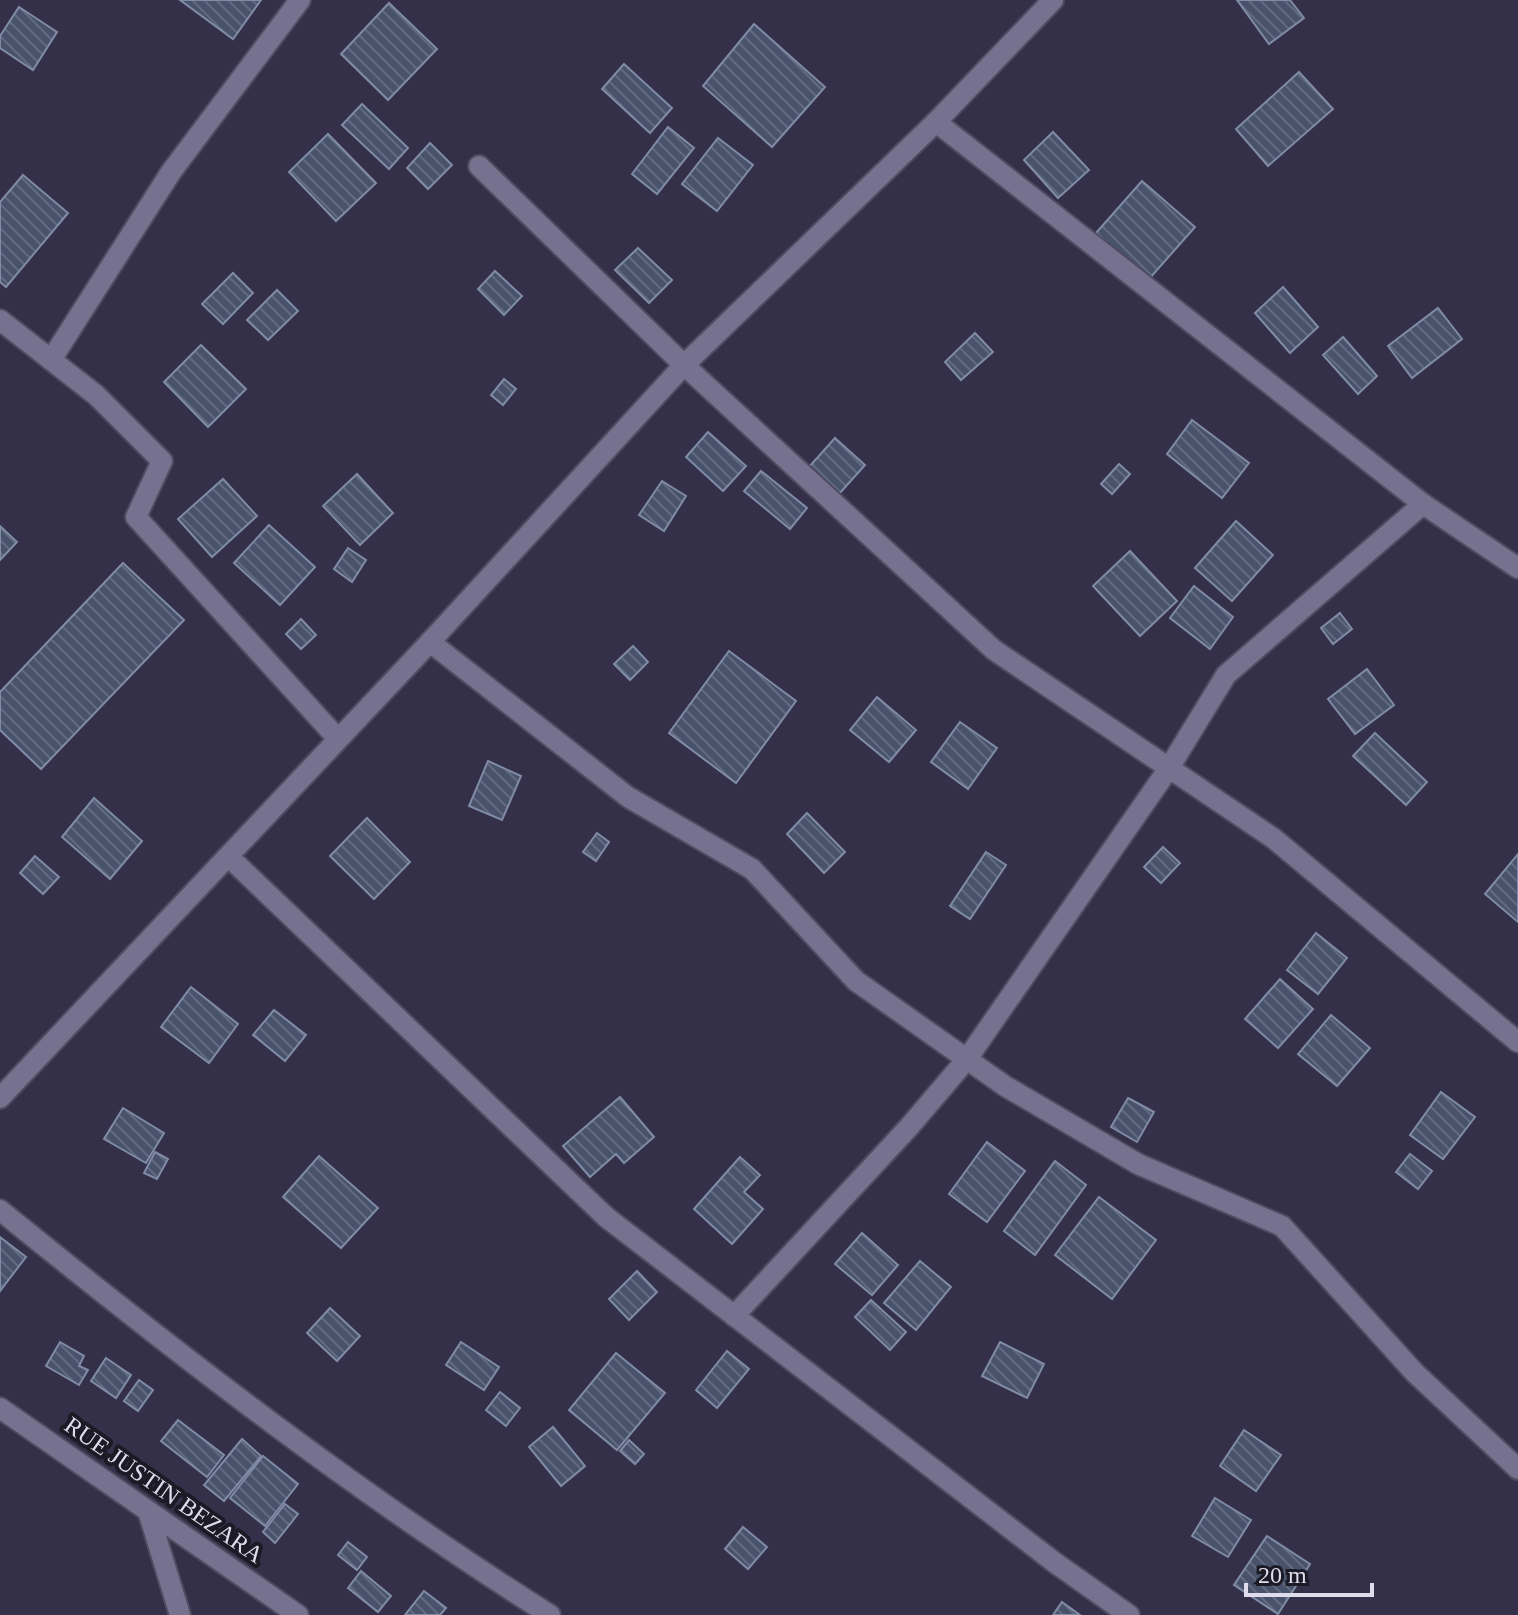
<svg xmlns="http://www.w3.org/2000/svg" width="1518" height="1615" font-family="Georgia,serif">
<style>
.building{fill:url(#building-back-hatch);stroke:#808ba6;stroke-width:2}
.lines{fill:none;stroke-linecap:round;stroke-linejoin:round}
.minor-casing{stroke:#4f4b60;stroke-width:24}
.minor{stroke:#76718e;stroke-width:20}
.labels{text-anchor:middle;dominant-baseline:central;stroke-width:8;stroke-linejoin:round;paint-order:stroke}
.street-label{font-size:24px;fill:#dfdded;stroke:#1c1a25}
</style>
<defs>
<pattern id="building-back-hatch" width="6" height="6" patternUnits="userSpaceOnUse" patternTransform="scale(2)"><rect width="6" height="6" fill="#48526b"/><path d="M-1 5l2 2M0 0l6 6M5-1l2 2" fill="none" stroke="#626a80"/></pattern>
</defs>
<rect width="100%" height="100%" fill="#343049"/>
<g class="building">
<polygon points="180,0 261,0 233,39"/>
<polygon points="1237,0 1290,0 1304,18 1269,44"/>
<polygon points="389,3 437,49 388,100 341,54"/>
<polygon points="19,7 57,32 33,70 0,48 0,36"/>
<polygon points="754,24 825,87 772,147 703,86"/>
<polygon points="624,64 672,108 650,133 602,89"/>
<polygon points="1299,72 1333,109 1268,166 1236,129"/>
<polygon points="362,104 408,148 389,169 342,125"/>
<polygon points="668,127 694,148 657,194 632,174"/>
<polygon points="1053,132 1089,170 1058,198 1024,160"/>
<polygon points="328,134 376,183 336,221 289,172"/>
<polygon points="718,138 753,165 717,211 682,184"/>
<polygon points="430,143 452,165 428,189 407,168"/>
<polygon points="23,175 68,213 6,287 0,282 0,202"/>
<polygon points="1142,181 1195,227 1149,279 1096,233"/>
<polygon points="638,248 672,280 649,303 615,270"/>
<polygon points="495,271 522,296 504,315 478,289"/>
<polygon points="233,273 253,293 223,324 202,304"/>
<polygon points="1283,287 1318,327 1290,353 1255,313"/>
<polygon points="277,290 298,311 268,340 247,320"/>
<polygon points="1438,308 1462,339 1412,378 1388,346"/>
<polygon points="975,333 993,352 961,380 945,362"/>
<polygon points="1343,337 1377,376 1358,394 1323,355"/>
<polygon points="201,345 246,389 208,427 164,382"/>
<polygon points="504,379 516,389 503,405 491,395"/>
<polygon points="1192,420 1249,463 1222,498 1167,454"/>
<polygon points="708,432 746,466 723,491 686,457"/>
<polygon points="835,438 865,465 839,494 809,467"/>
<polygon points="1119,464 1130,474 1112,494 1101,484"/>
<polygon points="761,471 807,508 790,529 744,491"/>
<polygon points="357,474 393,513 360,545 323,506"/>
<polygon points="223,479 257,516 212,557 178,519"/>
<polygon points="662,481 686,496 664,531 639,515"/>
<polygon points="1236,521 1273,555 1232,601 1195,568"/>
<polygon points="269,525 315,567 280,605 234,563"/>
<polygon points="0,526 17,542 0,560"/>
<polygon points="348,548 366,560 352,582 334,569"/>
<polygon points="1130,551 1177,601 1140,636 1093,586"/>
<polygon points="123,563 184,620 41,769 0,730 0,692"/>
<polygon points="1194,586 1233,617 1210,649 1170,618"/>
<polygon points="1340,613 1352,629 1333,644 1321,628"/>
<polygon points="301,619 316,635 301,649 286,634"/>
<polygon points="633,646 648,662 630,680 614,664"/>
<polygon points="729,651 796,701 736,783 669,733"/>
<polygon points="1367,669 1394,705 1355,734 1328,699"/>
<polygon points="877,697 916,730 889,762 850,730"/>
<polygon points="960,722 997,748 968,789 931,762"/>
<polygon points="1375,733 1427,782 1406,805 1353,756"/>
<polygon points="488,761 521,776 502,820 469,806"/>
<polygon points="94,798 142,841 110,879 62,837"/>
<polygon points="807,813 845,852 824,873 787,834"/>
<polygon points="367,818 410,862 374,899 330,856"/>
<polygon points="597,833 609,842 596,861 583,852"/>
<polygon points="1163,847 1180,863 1161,883 1144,867"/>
<polygon points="986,852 1006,865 970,919 950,906"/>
<polygon points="1518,854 1518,922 1485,894"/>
<polygon points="35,856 59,877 43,894 20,873"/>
<polygon points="1316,933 1347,958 1318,994 1287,970"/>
<polygon points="1280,979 1313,1009 1278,1048 1245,1019"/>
<polygon points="191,987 238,1024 209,1063 161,1027"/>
<polygon points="274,1010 306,1035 285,1061 253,1035"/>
<polygon points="1331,1015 1370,1048 1337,1086 1298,1054"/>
<polygon points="1441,1092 1475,1117 1443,1159 1410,1135"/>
<polygon points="620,1097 654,1137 624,1163 616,1154 590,1177 563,1146"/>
<polygon points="1128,1098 1154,1112 1137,1142 1111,1127"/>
<polygon points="123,1108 164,1133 146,1163 104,1139"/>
<polygon points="987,1142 1025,1171 987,1222 949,1194"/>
<polygon points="155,1152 168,1159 157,1179 144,1173"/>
<polygon points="1410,1154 1432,1171 1418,1189 1396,1172"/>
<polygon points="319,1156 378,1208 341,1248 283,1197"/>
<polygon points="740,1157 760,1175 744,1192 763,1209 732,1244 694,1209"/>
<polygon points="1055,1161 1086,1185 1035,1255 1004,1231"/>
<polygon points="1099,1197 1156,1240 1112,1299 1055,1255"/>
<polygon points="862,1233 898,1265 872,1295 835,1264"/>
<polygon points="0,1237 26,1257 0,1291"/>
<polygon points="920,1261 951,1287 916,1330 884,1303"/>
<polygon points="637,1271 657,1292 629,1320 609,1299"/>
<polygon points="871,1300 906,1332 890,1350 855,1317"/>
<polygon points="330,1308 360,1336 337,1361 307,1333"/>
<polygon points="60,1342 84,1356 79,1366 88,1370 79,1385 46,1366"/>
<polygon points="461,1342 499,1367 484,1390 446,1365"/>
<polygon points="1000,1342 1044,1364 1027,1398 982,1376"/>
<polygon points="727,1351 749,1369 717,1408 696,1390"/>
<polygon points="616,1353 665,1393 617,1450 569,1410"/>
<polygon points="106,1358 131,1375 116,1398 91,1381"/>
<polygon points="139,1380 153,1390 138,1411 124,1401"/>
<polygon points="500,1392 520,1408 506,1426 486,1410"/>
<polygon points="178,1420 224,1455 207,1477 161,1441"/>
<polygon points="553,1427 585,1466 561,1486 529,1447"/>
<polygon points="1244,1430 1281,1455 1256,1491 1220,1466"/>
<polygon points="242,1439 261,1456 224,1501 204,1485"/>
<polygon points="629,1440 644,1454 635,1464 620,1451"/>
<polygon points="263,1456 298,1484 265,1526 230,1498"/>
<polygon points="1215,1498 1251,1520 1228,1557 1192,1536"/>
<polygon points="285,1504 298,1514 275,1543 263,1532"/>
<polygon points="743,1527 767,1547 748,1569 725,1549"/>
<polygon points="1267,1536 1310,1564 1278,1614 1234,1585"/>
<polygon points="348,1542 367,1557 357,1570 338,1555"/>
<polygon points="361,1571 391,1596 378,1612 348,1588"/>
<polygon points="424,1591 446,1608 440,1615 405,1615"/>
<polygon points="1062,1602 1080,1615 1053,1615"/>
</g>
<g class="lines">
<defs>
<g id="minor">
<polyline points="936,122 1423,504 1518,568"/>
<polyline points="479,166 684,365 994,650 1273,838 1518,1042"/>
<polyline points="0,320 96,395 162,461 136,517 338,739"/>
<polyline points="51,360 171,172 300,0"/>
<polyline points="430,642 628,797 752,869 856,981 1005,1086 1138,1164 1282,1226 1415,1373 1518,1469"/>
<polyline points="229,857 606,1217 1054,1562 1129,1615"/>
<polyline points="0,1098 430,642 684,365 936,122 1053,0"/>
<path d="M0,1210C177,1354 357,1493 550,1615"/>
<polyline points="734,1316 909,1127 967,1059 1169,768 1226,675 1423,504"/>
<polyline points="0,1408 298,1615"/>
<polyline points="148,1511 180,1615"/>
</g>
</defs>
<use href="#minor" class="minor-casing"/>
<use href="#minor" class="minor"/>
</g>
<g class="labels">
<g class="street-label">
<text transform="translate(164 1490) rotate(35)">RUE JUSTIN BEZARA</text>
</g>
</g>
<path d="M1246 1583v12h126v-12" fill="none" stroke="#dfdded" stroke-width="4"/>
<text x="1258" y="1583" font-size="24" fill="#dfdded" stroke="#1c1a25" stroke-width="6" paint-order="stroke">20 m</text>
</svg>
